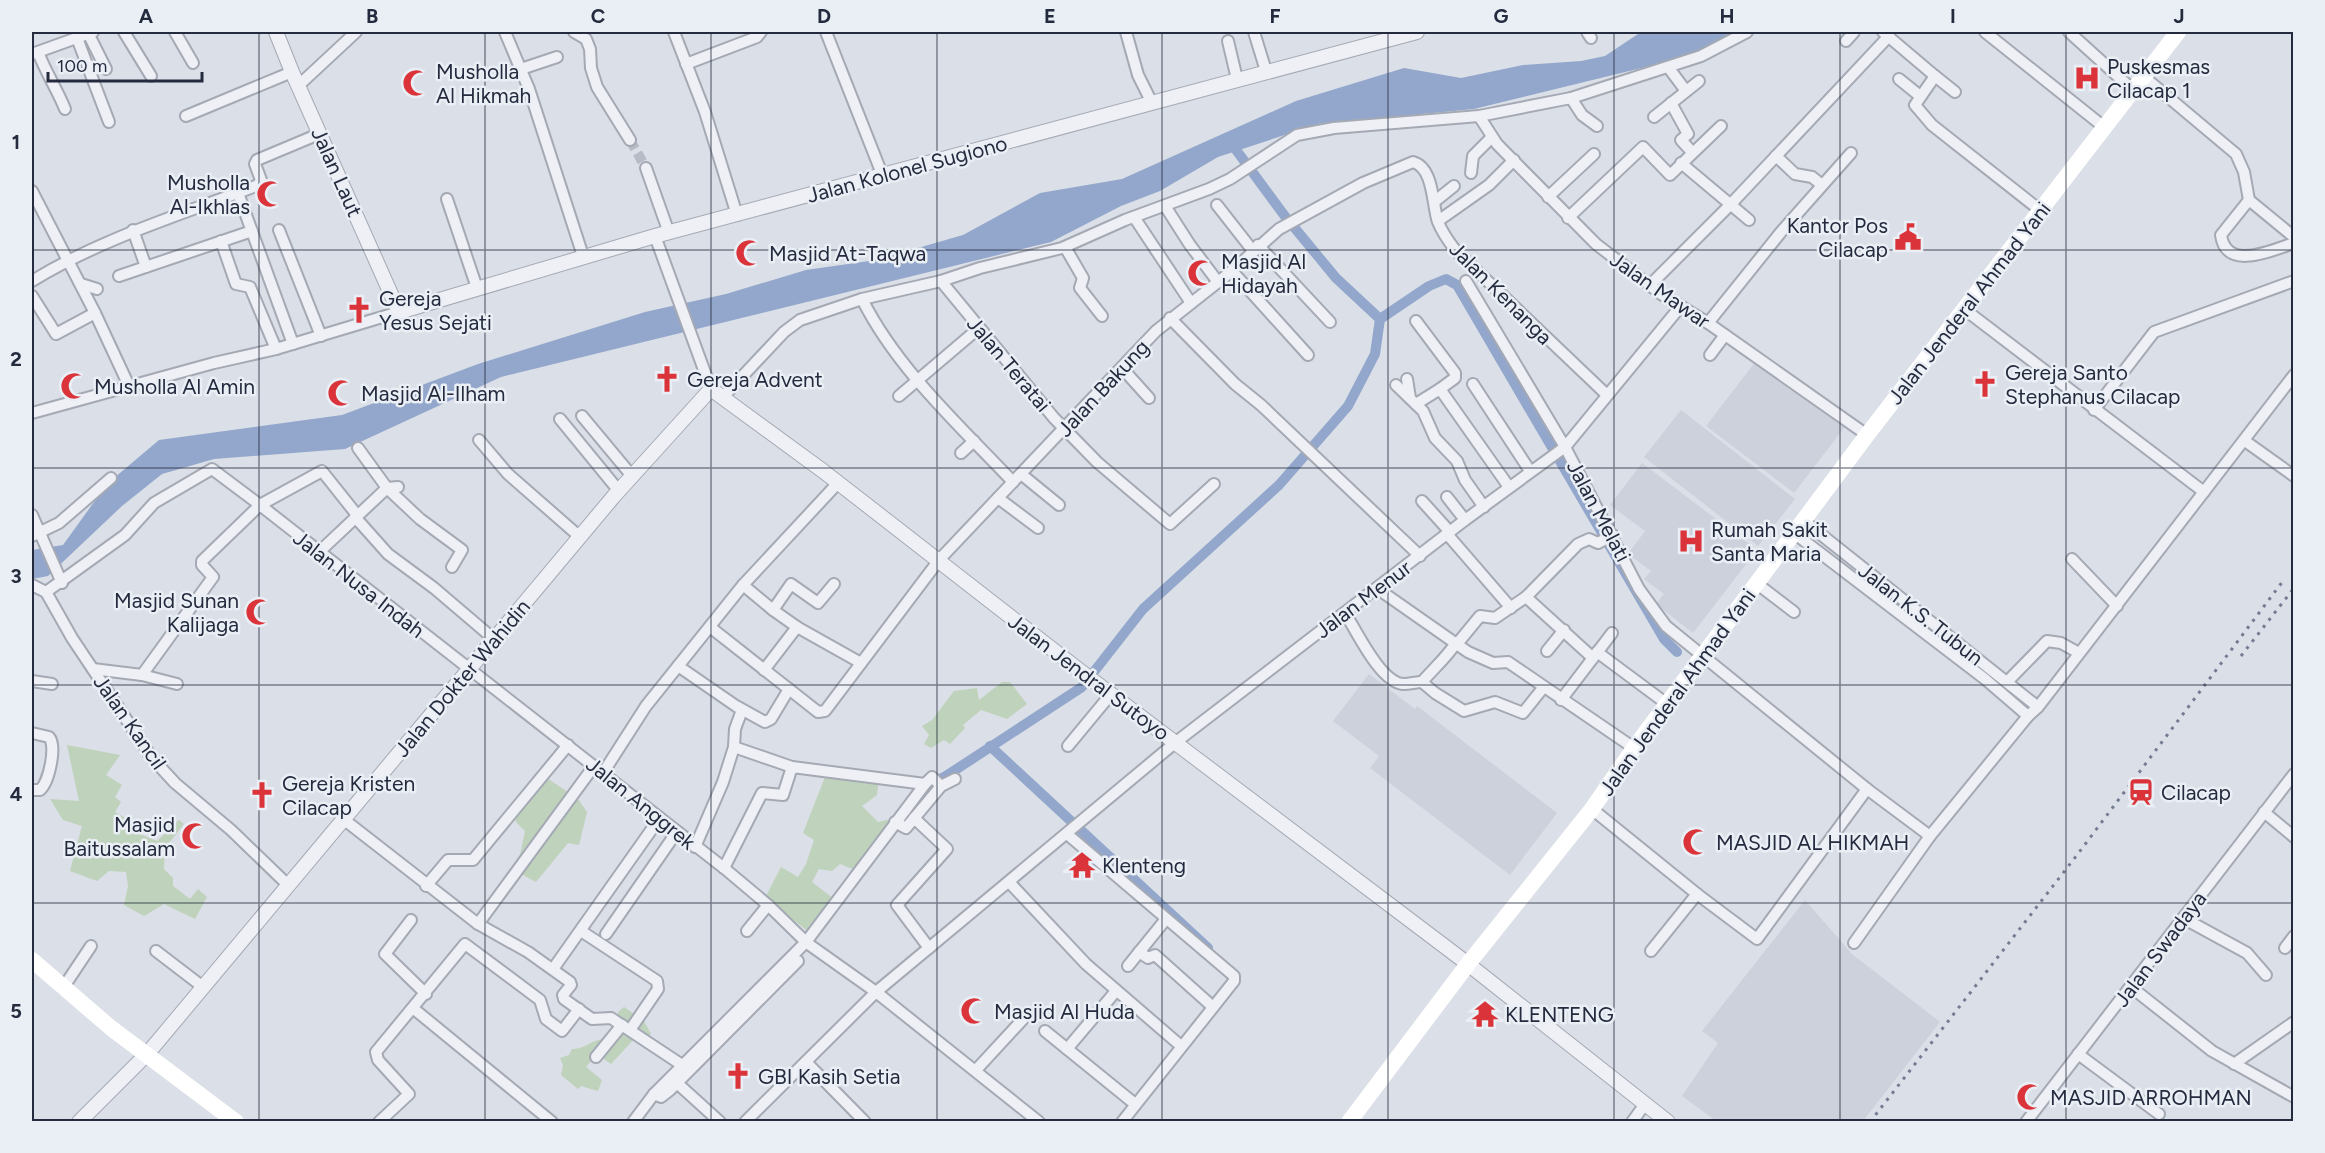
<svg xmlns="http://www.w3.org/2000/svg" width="2325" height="1153" font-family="Figtree,sans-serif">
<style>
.built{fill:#cdd1dc}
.green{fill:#bfd2bb}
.water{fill:#92a7cb}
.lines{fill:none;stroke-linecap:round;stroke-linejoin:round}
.canal{stroke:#92a7cb;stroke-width:10}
.minor-tunnel{stroke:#b6bbc5;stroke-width:10;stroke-dasharray:10 5;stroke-linecap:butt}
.minor-casing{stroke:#a4a9b4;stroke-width:14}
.tertiary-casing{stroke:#a4a9b4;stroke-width:16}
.minor{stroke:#eef0f5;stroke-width:10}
.tertiary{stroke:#eef0f5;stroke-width:14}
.secondary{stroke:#fff;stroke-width:16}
.rail{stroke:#737c92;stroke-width:3;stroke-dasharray:3 6;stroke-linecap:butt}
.grid{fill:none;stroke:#242b3e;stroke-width:1.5;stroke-opacity:0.55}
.labels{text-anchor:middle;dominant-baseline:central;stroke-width:5;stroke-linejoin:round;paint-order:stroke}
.poi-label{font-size:21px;fill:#242b3e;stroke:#eaeef5;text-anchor:start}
.street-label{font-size:21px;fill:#242b3e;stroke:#eaeef5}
.neatline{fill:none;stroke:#242b3e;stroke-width:2}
.grid-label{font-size:20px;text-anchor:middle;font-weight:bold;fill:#242b3e}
</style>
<rect width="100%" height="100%" fill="#dbdfe7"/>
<g class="built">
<polygon points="1756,361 1844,428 1794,493 1706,426"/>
<polygon points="1681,410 1795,499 1758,546 1644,457"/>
<polygon points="1642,463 1757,550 1693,633 1656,604 1664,594 1644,579 1651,571 1628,554 1645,531 1610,505"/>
<polygon points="1369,674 1415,709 1417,706 1557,813 1510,875 1370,768 1379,756 1333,721"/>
<polygon points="1805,900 1852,954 1940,1022 1863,1121 1716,1121 1682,1096 1718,1043 1702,1031"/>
</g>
<g class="green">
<polygon points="1002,682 1010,682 1027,704 1007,719 981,710 963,725 965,728 950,744 944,740 931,748 924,744 929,735 922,726 932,720 954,691 977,688 979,700"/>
<polygon points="67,745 120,755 106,775 122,785 115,797 121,802 115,812 127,819 122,827 157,841 179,820 184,824 165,848 164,869 173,878 173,886 190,899 198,889 207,897 195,919 164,904 144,916 124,905 128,886 126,872 109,871 97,881 70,871 82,826 63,820 50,799 79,801"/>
<polygon points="544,776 578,799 587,812 579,845 568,843 536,882 512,869 520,855 525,831 516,822 514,810"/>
<polygon points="825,777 879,778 877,795 862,806 878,822 896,818 855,870 840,864 832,871 819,869 812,882 834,899 809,932 765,898 781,867 798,877 806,864 814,840 803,833"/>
<path d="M624,1007L644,1021L651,1034L645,1040L635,1038L611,1064L597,1054L586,1067L602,1080L598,1091L581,1086L578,1089L561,1075L563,1065L560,1058L569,1055L572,1049C586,1049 590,1040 605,1039L617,1028L618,1012Z"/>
</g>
<polygon class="water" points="1641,32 1731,32 1707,52 1474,109 1318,124 1218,157 1160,191 1121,206 1051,242 501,377 345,449 214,459 162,474 122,506 48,576 32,579 32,550 63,545 107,484 159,440 342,415 478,364 645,312 726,294 806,270 876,260 963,235 1040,193 1122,179 1296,101 1404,68 1461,78 1523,65 1581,61 1605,56"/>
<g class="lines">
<g class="canal">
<polyline points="1380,319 1429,286 1446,279 1457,285 1664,639 1677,652"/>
<polyline points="990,746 1208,948"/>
<polyline points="930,784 946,776 1082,687 1143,609 1279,485 1348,406 1375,354 1380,319 1336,278 1284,215 1231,143"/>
</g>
<polyline class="minor-tunnel" points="630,140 646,168"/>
<defs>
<g id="minor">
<polyline points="124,32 151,76"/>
<polyline points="175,32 193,63"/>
<polyline points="505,32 529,89 583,256"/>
<polyline points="574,32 586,39 590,49 591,68 597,87 630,140"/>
<polyline points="674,32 705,112 737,215"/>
<polyline points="826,32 882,174"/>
<polyline points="1126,32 1138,75 1152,103"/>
<polyline points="1254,32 1266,71"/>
<polyline points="1587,32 1591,38"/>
<polyline points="1883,32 1935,76"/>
<polyline points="1985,32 2104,127"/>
<polyline points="2069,32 2133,90"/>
<polyline points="88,33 106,69"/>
<polyline points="77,38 109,122"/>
<polyline points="1228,41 1237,79"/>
<polyline points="1846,41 1854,32"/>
<path d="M38,52C46,73 57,89 65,109"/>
<polyline points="32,54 93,32"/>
<polyline points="686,64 757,37 761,32"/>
<polyline points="1668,67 1686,91"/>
<polyline points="521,69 557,57"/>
<polyline points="2143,76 2236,154 2244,172 2249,200 2294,237"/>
<polyline points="1899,79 1920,96"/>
<polyline points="298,86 356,32"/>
<polyline points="1955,92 1935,76 1915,105 1932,125 2041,211"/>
<polyline points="1571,98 1582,115 1597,126"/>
<polyline points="1671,103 1688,134 1681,140 1692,152"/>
<polyline points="186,116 292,72"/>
<polyline points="1479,116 1497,144 1596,244 1661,294 1708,323 1867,435"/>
<polyline points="1654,117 1699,81"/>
<polyline points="1776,156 1795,174 1812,177 1822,185"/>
<polyline points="1681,163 1749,220"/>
<polyline points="646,168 669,233"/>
<polyline points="1471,173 1473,156 1492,137"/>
<polyline points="32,191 95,313 129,386"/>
<polyline points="238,193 293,344"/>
<polyline points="1548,197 1594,154"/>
<polyline points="447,199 477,288"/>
<path d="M2249,200L2221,235C2226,272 2273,250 2294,243"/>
<polyline points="1434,202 1454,186"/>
<polyline points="1217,205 1253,251"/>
<polyline points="1165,206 1190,245 1218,282"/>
<polyline points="1134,217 1191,303"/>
<polyline points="1568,218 1643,147 1670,175 1721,126"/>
<polyline points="1438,221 1489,185 1514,160"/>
<polyline points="133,230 146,267"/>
<polyline points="279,230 321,336"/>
<polyline points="655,236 711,389"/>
<polyline points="221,241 236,284 250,287 276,349"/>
<polyline points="1258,245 1330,322"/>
<polyline points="1065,247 1083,278 1080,288 1102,316"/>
<polyline points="1232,271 1308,355"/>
<polyline points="119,276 252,231"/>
<path d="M32,281C102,238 181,215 258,185L261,180L255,164L257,160L319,134"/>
<polyline points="941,281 1054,418 1097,462 1170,524 1214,484"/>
<polyline points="81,284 97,289"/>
<polyline points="1650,285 1730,205 1889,36"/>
<polyline points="32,296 56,334 95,313"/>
<path d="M862,299C897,369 960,426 1013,482"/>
<polyline points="1680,307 1565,447 1639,589 1666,626 1867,789 1930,836"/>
<polyline points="1964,309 2204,492"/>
<polyline points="1170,318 1235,384 1261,405 1420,556"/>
<polyline points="1416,321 1455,373 1455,378 1440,389 1509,487"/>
<polyline points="1708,323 1781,232 1851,153"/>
<polyline points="1710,355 1725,335"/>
<polyline points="1122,368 1149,398"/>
<polyline points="1407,379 1410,398"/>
<polyline points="1473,384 1530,471"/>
<polyline points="1396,385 1423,411 1435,438 1457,461 1465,480 1484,507"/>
<polyline points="899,396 979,328"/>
<polyline points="723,397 784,332 800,320 862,299 941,281 980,268 1062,248 1125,220 1209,189 1230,179 1297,135 1334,128 1479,116 1571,98 1701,56 1747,32"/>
<polyline points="1416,404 1440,389"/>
<polyline points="2094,410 2154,332 2294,281"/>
<polyline points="32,413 214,363 276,349 399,312"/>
<polyline points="582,416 632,476"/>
<polyline points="560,419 619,491"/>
<polyline points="479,440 508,474 580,537"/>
<polyline points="2245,441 2294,476"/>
<polyline points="358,448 387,488 420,519 462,550 452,567"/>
<polyline points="961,453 974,441"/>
<polyline points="1021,474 1059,505"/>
<polyline points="1447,497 1465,520"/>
<polyline points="998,498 1038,528"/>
<polyline points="1422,501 1450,532"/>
<polyline points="32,515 62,583"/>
<polyline points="355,517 388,554 434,588 495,640"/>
<polyline points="1804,521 2038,707"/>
<polyline points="1794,533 1985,679 2028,716"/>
<polyline points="1447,534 1511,608"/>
<polyline points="32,536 59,523 111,478"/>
<polyline points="318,553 387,488 398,487"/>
<polyline points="2072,559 2117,606"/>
<polyline points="1756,583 1794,612"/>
<polyline points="32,585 46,592"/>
<polyline points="743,585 773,610 791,584 818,603 834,584"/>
<polyline points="1378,589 1468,652 1493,663 1508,662 1634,748"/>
<polyline points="46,592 125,535 154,503 212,469 260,505 322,471 357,515"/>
<polyline points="46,592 72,638 152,758 175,783 231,830 287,884"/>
<polyline points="1526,597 1593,658"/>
<polyline points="773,610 797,627 861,663"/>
<path d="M1345,613C1356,630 1381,684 1404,684C1410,684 1416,682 1422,682"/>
<path d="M710,627L818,712L825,711L939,560L1156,331L1232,271L1279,229L1363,183L1413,162C1434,168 1432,204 1438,222C1442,232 1449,242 1456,251L1607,395"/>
<path d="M1456,643C1446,658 1434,668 1422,682L1435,693L1464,711L1495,702L1523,713L1543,688"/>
<polyline points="1457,644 1480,616 1495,618 1526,597 1578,544 1589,539 1598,543 1613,535"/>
<polyline points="1547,651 1564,630"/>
<polyline points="1597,652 1667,704"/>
<polyline points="678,666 736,706 765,722 771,719 789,689"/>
<polyline points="93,669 142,675 177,684"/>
<polyline points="764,670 797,627"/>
<polyline points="142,675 213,577 202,565 202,561 260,505 724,868 768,905 807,943 876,992 1039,1122"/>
<polyline points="32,681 52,684"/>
<polyline points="2008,681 2047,641 2061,643 2079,653"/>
<polyline points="1561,700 1612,633"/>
<path d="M32,733L49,737C57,746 49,782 40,790H32"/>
<polyline points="1068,746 1111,694"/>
<polyline points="734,747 735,729 742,710"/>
<polyline points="603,773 646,706 743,585 837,484"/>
<polyline points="925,784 932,777 941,786"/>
<polyline points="1592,809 1697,894 1757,939 1867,789"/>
<polyline points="2264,812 2294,837"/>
<polyline points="342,818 478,924 528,952 570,982 571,985 563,995 564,999 592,1019 611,1018 682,1065"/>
<polyline points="914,818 947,849 897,905 929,948"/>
<polyline points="895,822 906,828 941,786 955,779"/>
<polyline points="1067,834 1234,976 1234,981 1122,1122"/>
<polyline points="695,847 723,782 734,747 792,767"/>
<polyline points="1009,882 1086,964 1181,1046"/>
<polyline points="426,886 448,860 473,860 568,745"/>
<polyline points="2183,918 2247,953 2266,975"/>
<polyline points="411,920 385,954 426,994"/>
<polyline points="478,924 594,766"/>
<polyline points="581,931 657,981 658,989 630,1030"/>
<polyline points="747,931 768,905"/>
<polyline points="606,934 676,833"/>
<polyline points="1854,943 1930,836 2028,716 2038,707 2294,375"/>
<polyline points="2285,948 2294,936"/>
<polyline points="156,951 203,987"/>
<polyline points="1651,951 1697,894"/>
<polyline points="1139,952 1148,958 1155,955 1213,1007"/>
<polyline points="1128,966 1166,919"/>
<polyline points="553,969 659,819"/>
<polyline points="2131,987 2212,1051 2294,1097"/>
<polyline points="63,988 91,946"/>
<polyline points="414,1009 552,1122"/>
<polyline points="1045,1031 1135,1104"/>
<polyline points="1067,1049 1116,991"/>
<polyline points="2078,1054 2159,1114"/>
<polyline points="596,1057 622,1025"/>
<polyline points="806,1062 865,1122"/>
<polyline points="2234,1064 2294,1022"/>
<polyline points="976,1070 1024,1018"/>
<polyline points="677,1083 720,1122"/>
<polyline points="654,1094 661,1097 670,1090 798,961"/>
<polyline points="379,1122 409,1094 378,1060 376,1052 465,944 540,1000 546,1019 562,1031 579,1009"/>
<polyline points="633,1122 654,1094 806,942 925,784 792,767 783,795 762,793 724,868"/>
<polyline points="745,1122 876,992 1176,742 1465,520 1565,447 1466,281"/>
<polyline points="1632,1122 1645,1104"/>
<polyline points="2026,1122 2294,774"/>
</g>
<g id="tertiary">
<polyline points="276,32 292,72 399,312 655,236 1417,32"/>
<polyline points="79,1122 148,1053 614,496 711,389 823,471 1079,670 1468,964 1668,1122"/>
</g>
</defs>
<use href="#minor" class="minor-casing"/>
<use href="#tertiary" class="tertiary-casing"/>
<use href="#minor" class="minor"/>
<use href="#tertiary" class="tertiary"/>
<g class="secondary">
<polyline points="32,960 111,1028 236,1122"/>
<polyline points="1349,1122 1468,964 1592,809 1634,748 1867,435 2178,32"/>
</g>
<g class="rail">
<polyline points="2241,656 2294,588"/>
<polyline points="1870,1122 2077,855 2283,581"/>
</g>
</g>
<path class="grid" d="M259,32V1122M485,32V1122M711,32V1122M937,32V1122M1162,32V1122M1388,32V1122M1614,32V1122M1840,32V1122M2066,32V1122M32,250H2294M32,468H2294M32,685H2294M32,903H2294"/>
<defs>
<symbol id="hospital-bare" viewBox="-9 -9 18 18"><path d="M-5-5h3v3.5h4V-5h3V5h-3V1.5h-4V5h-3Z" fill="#da3339" stroke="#eaeef5" stroke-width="2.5" paint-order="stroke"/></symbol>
<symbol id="mosque-bare" viewBox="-9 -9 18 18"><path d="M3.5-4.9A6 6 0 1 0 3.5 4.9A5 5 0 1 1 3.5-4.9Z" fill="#da3339" stroke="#eaeef5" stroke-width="2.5" paint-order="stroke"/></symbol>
<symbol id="civic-bare" viewBox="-9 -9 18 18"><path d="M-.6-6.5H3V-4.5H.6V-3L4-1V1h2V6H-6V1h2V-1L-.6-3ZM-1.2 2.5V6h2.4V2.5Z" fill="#da3339" stroke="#eaeef5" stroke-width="2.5" paint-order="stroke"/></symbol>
<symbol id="church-bare" viewBox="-9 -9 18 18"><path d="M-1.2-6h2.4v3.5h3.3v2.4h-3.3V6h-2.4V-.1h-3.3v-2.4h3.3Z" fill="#da3339" stroke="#eaeef5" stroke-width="2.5" paint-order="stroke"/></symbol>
<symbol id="station-bare" viewBox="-9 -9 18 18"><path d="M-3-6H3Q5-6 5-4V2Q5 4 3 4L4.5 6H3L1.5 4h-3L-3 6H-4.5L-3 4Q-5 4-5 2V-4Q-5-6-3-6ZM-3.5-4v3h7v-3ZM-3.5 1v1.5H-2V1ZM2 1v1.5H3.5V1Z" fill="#da3339" stroke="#eaeef5" stroke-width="2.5" paint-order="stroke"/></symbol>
<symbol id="temple-bare" viewBox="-9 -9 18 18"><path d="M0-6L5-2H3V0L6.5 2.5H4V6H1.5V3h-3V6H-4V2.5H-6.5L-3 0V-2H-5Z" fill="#da3339" stroke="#eaeef5" stroke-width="2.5" paint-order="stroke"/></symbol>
</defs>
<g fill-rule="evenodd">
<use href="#hospital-bare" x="2068" y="59" width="38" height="38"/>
<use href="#mosque-bare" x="397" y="64" width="38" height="38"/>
<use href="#mosque-bare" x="251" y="175" width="38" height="38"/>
<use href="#civic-bare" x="1889" y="218" width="38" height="38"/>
<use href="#mosque-bare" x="730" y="234" width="38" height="38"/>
<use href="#mosque-bare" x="1182" y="254" width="38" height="38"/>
<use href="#church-bare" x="340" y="291" width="38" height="38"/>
<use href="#church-bare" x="648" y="360" width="38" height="38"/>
<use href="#church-bare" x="1966" y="365" width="38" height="38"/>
<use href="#mosque-bare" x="55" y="367" width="38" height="38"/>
<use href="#mosque-bare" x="322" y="374" width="38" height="38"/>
<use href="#hospital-bare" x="1672" y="522" width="38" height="38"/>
<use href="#mosque-bare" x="240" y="593" width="38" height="38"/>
<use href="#station-bare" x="2122" y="773" width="38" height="38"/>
<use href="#church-bare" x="243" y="776" width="38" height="38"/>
<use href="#mosque-bare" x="176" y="817" width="38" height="38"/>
<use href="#mosque-bare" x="1677" y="823" width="38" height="38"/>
<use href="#temple-bare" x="1063" y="846" width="38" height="38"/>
<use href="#mosque-bare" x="955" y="992" width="38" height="38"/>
<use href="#temple-bare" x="1466" y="995" width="38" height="38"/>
<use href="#church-bare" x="719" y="1057" width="38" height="38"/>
<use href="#mosque-bare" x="2011" y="1078" width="38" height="38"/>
</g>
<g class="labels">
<g class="poi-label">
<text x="2107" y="66">Puskesmas<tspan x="2107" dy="24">Cilacap 1</tspan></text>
<text x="436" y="71">Musholla<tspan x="436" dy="24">Al Hikmah</tspan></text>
<text x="250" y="182" text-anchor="end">Musholla<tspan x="250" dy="24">Al-Ikhlas</tspan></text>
<text x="1888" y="225" text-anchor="end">Kantor Pos<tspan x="1888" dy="24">Cilacap</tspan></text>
<text x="769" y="253">Masjid At-Taqwa</text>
<text x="1221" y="261">Masjid Al<tspan x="1221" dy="24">Hidayah</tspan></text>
<text x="379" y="298">Gereja<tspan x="379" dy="24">Yesus Sejati</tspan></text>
<text x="2005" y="372">Gereja Santo<tspan x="2005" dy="24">Stephanus Cilacap</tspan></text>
<text x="687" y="379">Gereja Advent</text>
<text x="94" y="386">Musholla Al Amin</text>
<text x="361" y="393">Masjid Al-Ilham</text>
<text x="1711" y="529">Rumah Sakit<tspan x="1711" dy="24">Santa Maria</tspan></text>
<text x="239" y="600" text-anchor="end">Masjid Sunan<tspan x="239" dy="24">Kalijaga</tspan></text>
<text x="282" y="783">Gereja Kristen<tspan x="282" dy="24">Cilacap</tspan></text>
<text x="2161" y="792">Cilacap</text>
<text x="175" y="824" text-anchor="end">Masjid<tspan x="175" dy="24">Baitussalam</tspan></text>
<text x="1716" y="842">MASJID AL HIKMAH</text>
<text x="1102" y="865">Klenteng</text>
<text x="994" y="1011">Masjid Al Huda</text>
<text x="1505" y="1014">KLENTENG</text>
<text x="758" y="1076">GBI Kasih Setia</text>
<text x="2050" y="1097">MASJID ARROHMAN</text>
</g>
<g class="street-label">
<text transform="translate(907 169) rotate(-15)">Jalan Kolonel Sugiono</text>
<text transform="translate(337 172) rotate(66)">Jalan Laut</text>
<text transform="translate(1660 290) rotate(35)">Jalan Mawar</text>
<text transform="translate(1501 293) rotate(45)">Jalan Kenanga</text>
<text transform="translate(1969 303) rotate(-52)">Jalan Jenderal Ahmad Yani</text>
<text transform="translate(1009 364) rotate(50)">Jalan Teratai</text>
<text transform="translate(1103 388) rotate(-47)">Jalan Bakung</text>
<text transform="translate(1599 511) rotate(62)">Jalan Melati</text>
<text transform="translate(359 584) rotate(38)">Jalan Nusa Indah</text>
<text transform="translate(1363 599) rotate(-37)">Jalan Menur</text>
<text transform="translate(1921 614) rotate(38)">Jalan K.S. Tubun</text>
<text transform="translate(1089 677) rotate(37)">Jalan Jendral Sutoyo</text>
<text transform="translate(462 678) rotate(-50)">Jalan Dokter Wahidin</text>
<text transform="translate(1677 692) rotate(-54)">Jalan Jenderal Ahmad Yani</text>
<text transform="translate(130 722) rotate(55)">Jalan Kancil</text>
<text transform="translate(641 803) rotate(39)">Jalan Anggrek</text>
<text transform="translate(2160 949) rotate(-53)">Jalan Swadaya</text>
</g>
</g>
<rect width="2325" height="1153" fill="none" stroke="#eaeef5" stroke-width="66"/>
<path d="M48 72v9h154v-9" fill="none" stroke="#242b3e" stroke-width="3"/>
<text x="57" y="72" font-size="18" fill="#242b3e" stroke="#eaeef5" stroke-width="4.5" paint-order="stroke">100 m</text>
<rect x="33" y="33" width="2259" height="1087" class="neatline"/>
<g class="grid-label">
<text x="146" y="23">A</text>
<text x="372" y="23">B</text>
<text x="598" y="23">C</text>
<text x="824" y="23">D</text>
<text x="1050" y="23">E</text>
<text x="1275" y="23">F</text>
<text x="1501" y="23">G</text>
<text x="1727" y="23">H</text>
<text x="1953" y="23">I</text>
<text x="2179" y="23">J</text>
<text x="16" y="149">1</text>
<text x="16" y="366">2</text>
<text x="16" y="583">3</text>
<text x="16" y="801">4</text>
<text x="16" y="1018">5</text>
</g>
</svg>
